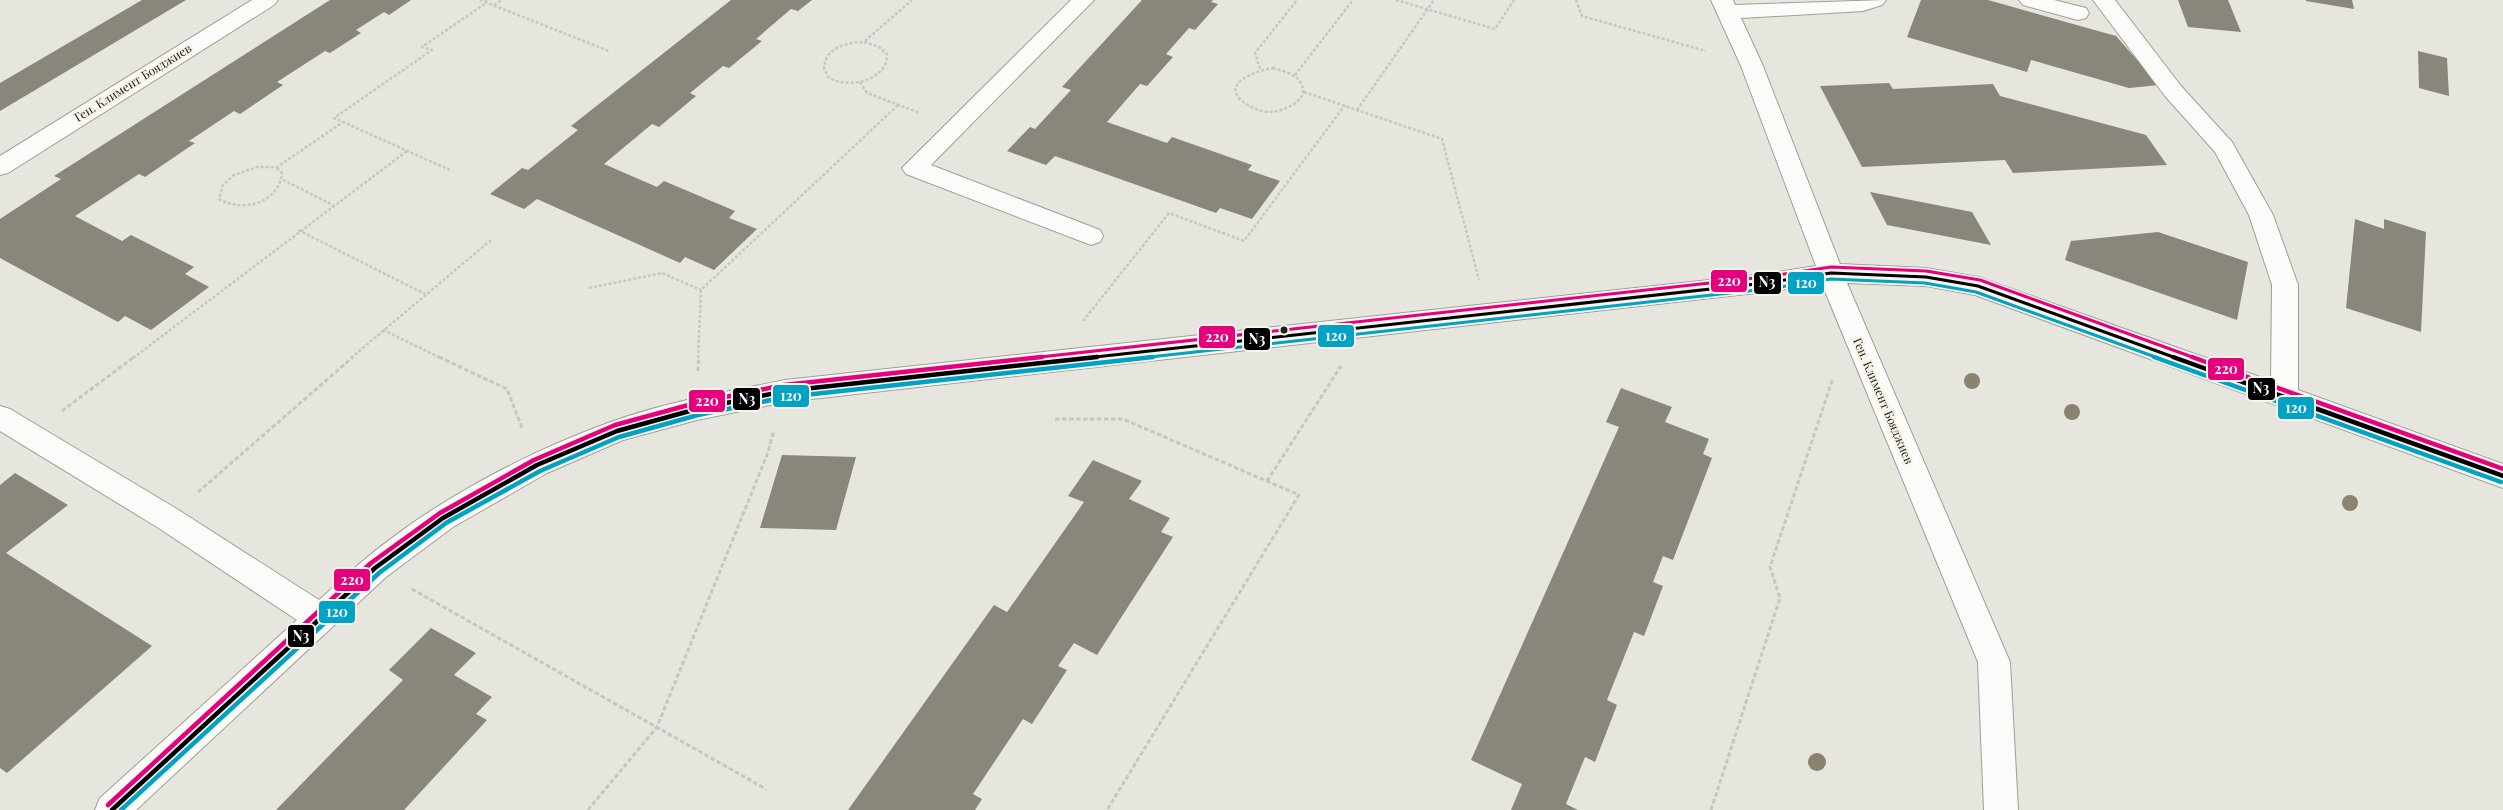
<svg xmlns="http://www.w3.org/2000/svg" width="2503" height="810" viewBox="0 0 2503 810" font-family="'Playfair Display',serif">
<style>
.building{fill:#89867c}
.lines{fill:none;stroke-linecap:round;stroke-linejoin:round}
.minor-casing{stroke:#9f9e99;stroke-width:2}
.path-far1{stroke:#c7c6c4;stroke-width:2.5;stroke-dasharray:3 2;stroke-linecap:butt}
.path{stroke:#c7c6c4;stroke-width:3;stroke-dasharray:4.5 2.5;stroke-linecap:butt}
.minor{fill:#fbfbfa;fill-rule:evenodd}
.bus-1-far1-casing{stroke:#f7f4e9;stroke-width:6}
.bus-1-casing{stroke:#f7f4e9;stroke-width:8}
.bus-2-far1-casing{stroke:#f7f4e9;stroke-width:6}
.bus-2-casing{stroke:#f7f4e9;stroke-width:8}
.bus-3-far1-casing{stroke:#f7f4e9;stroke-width:6}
.bus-3-casing{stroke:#f7f4e9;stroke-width:8}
.bus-1-far1{stroke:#000;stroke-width:3}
.bus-1{stroke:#000;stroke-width:4.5}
.bus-2-far1{stroke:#02a2c5;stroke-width:3}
.bus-2{stroke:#02a2c5;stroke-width:4.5}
.bus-3-far1{stroke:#e5007d;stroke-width:3}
.bus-3{stroke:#e5007d;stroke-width:4.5}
.tree{fill:#8a836d}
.bus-dot{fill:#201f1b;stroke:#f7f4e9;stroke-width:2}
.labels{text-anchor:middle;stroke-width:5;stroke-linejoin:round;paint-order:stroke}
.street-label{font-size:12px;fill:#201f1b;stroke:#f7f4e9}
.line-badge{stroke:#f7f4e9;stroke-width:2}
.badge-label{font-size:14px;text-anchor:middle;font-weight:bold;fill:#fff}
</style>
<rect width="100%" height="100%" fill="#e6e5de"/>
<path class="building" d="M142,0H186L0,111V83Z
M330,0H411L389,15L384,12L356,30L361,33L330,53L325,51L277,82L283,85L240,114L234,111L189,141L195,143L145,177L139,174L75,216L122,241L131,235L194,267L185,274L209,287L151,330L125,316L118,322L0,258V219L61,179L54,176Z
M731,0H812L798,11L791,9L756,39L762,41L729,68L723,66L690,93L696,96L659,127L652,124L604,164L657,187L664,181L735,211L729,218L757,229L714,270L685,257L680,263L537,199L524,209L490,194L522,168L528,170L578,130L571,126Z
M1142,0H1213L1211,2L1218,4L1195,30L1189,28L1166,54L1173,57L1147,86L1140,84L1107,122L1167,143L1172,137L1252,165L1248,170L1280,181L1252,219L1220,208L1216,213L1055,156L1046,165L1007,151L1030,127L1035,129L1071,90L1062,87Z
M1921,0H1988L2116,36L2159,85L2129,88L2031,60L2027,72L1907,37Z
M2178,0H2228L2241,32L2188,27Z
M2306,0H2352L2354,9L2306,1Z
M2418,51L2447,58L2449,96L2419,88Z
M1889,83L1893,89L1993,84L2000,96L2146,135L2167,165L2013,173L2005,160L1862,167L1820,86Z
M1870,192L1972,212L1991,245L1887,225Z
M2355,219L2384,229V219L2426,232L2421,332L2346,308Z
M2158,232L2248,262L2237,320L2065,260L2071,241Z
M1621,388L1672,407L1665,422L1709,439L1703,454L1712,458L1673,560L1663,556L1653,582L1663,586L1644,636L1634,632L1607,700L1617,705L1595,762L1585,757L1566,804L1578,810H1511L1522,784L1471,760L1619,427L1606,422Z
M782,455L856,457L836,530L760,528Z
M1093,460L1142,481L1129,499L1170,518L1161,532L1173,537L1097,655L1074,643L1058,666L1067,670L1032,724L1023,719L973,794L982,799L975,810H848L994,605L1007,612L1084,502L1068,496Z
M15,473L68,505L6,553L152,646L7,773L0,768V485Z
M431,628L476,653L454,675L492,697L476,714L487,720L404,810H276L403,680L389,670Z"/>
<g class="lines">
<defs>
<path id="minor" d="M252,0H278L274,5L8,173L0,175V156Z
M1071,0H1094L931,165L1100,230L1103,236L1100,242L1091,245L906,174L902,168Z
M1711,0H1733L1735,5L1886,0L1882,5L1863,11L1741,18L1763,66L1840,264L1926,268L1978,277L2271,381L2272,285L2249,215L2215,152L2165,96L2093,0H2115L2181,86L2232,142L2273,215L2298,285V390L2503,464V488L1975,295L1926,286L1847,283L2010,662L2018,810H1984L1978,662L1822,284L1765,292L785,402L697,420L623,440L547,473L453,527L386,577L136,810H95L100,798L297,620L157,527L0,431V406L10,409L177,509L319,600C334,587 348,573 364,560C433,502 523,454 608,423C665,402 726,392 785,380L1765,274L1816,266L1741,66Z
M2019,0H2054L2086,8L2089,13L2086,18L2078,20L2023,5Z"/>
</defs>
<use href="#minor" class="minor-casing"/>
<path class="path-far1" d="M480,0L609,51
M1396,0L1495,29L1514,0
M1576,0L1582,16L1706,51
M494,5L502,0
M865,41L912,0
M864,42L879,47L887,54C888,81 848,89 829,78L824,69C824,48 847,42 864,42Z
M1273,68C1282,71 1295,73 1300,82C1313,101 1280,113 1267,112C1259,111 1251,107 1245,103C1217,84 1258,70 1273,68Z
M1260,69L1255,53L1297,0
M1295,75L1353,0
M860,82L867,93L920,113
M1304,92L1442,139L1479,280
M1357,110L1434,0
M277,168L282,173C279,203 243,213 219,199L223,185L234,175L257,167H277L343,122
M450,170L334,118L432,50L422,47L486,3V0
M283,180L333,205
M298,230L425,294
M589,288L662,273L701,290
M1083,321L1169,213L1244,241L1345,105
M383,330L441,358
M133,358L407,151
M351,358L491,240
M698,358L701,290L898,105"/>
<path class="path" d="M439,357L507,389L523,430
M698,371L699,357
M62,411L134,357
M1055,419H1123L1299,495L1107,810
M1267,481L1341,366
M198,492L353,357
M412,589L766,789
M588,810L657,727L767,455L774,430
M1711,810L1780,598L1770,567L1833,378"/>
<use href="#minor" class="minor"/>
<defs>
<path id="bus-1-far1" d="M1086,358L1765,283L1831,273L1926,277L1978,286L2176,358"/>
<path id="bus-1" d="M2173,357L2503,476
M112,810L375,568L443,518L537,465L617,431L697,409L785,391L1097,357"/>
<path id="bus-2-far1" d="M1141,358L1766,289L1831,279L1925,283L1976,292L2158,358"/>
<path id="bus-2" d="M2154,357L2501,482
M121,810L379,573L446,523L540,471L619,437L698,415L786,397L1153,357"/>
<path id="bus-3-far1" d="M1031,358L1764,277L1831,267L1926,271L1980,280L2195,358"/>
<path id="bus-3" d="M2192,357L2503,469
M108,805L371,563L440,513L534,460L615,425L696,403L784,385L1042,357"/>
</defs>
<use href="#bus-1-far1" class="bus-1-far1-casing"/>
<use href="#bus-1" class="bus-1-casing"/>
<use href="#bus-2-far1" class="bus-2-far1-casing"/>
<use href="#bus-2" class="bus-2-casing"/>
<use href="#bus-3-far1" class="bus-3-far1-casing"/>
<use href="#bus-3" class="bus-3-casing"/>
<use href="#bus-1-far1" class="bus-1-far1"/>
<use href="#bus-1" class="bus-1"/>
<use href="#bus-2-far1" class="bus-2-far1"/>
<use href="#bus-2" class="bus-2"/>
<use href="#bus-3-far1" class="bus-3-far1"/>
<use href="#bus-3" class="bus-3"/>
</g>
<g class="tree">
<circle cx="1972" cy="381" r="8"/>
<circle cx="2072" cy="412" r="8"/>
<circle cx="2350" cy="503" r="8"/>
<circle cx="1817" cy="762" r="9"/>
</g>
<circle class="bus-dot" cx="1284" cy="330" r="4.5"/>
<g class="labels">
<g class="street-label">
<text transform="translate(133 83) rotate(-32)" y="4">Ген. Климент Бояджиев</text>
<text transform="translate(1883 401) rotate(67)" y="4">Ген. Климент Бояджиев</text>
</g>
</g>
<g class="line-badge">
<rect x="1710" y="269" width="38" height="24" rx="5" fill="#e5007d"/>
<rect x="1753" y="271" width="29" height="24" rx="5" fill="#000"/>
<rect x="1787" y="271" width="38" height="24" rx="5" fill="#02a2c5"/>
<rect x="1317" y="324" width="38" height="24" rx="5" fill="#02a2c5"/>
<rect x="1198" y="325" width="38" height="24" rx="5" fill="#e5007d"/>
<rect x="1243" y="327" width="28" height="24" rx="5" fill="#000"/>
<rect x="2207" y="357" width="38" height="24" rx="5" fill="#e5007d"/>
<rect x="2247" y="377" width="29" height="24" rx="5" fill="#000"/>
<rect x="772" y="384" width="38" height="24" rx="5" fill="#02a2c5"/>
<rect x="732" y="387" width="29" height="24" rx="5" fill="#000"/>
<rect x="688" y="389" width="38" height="24" rx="5" fill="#e5007d"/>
<rect x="2277" y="396" width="38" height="24" rx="5" fill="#02a2c5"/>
<rect x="333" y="568" width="38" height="24" rx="5" fill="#e5007d"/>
<rect x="318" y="600" width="38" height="24" rx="5" fill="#02a2c5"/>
<rect x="287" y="624" width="28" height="24" rx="5" fill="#000"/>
</g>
<g class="badge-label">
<text x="1729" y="286">220</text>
<text x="1767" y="287">N3</text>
<text x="1806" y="288">120</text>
<text x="1336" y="341">120</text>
<text x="1217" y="342">220</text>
<text x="1257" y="344">N3</text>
<text x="2226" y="374">220</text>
<text x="2261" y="393">N3</text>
<text x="791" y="401">120</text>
<text x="747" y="404">N3</text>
<text x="707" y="406">220</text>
<text x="2296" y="413">120</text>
<text x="352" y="585">220</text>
<text x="337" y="617">120</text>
<text x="301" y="641">N3</text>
</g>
</svg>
